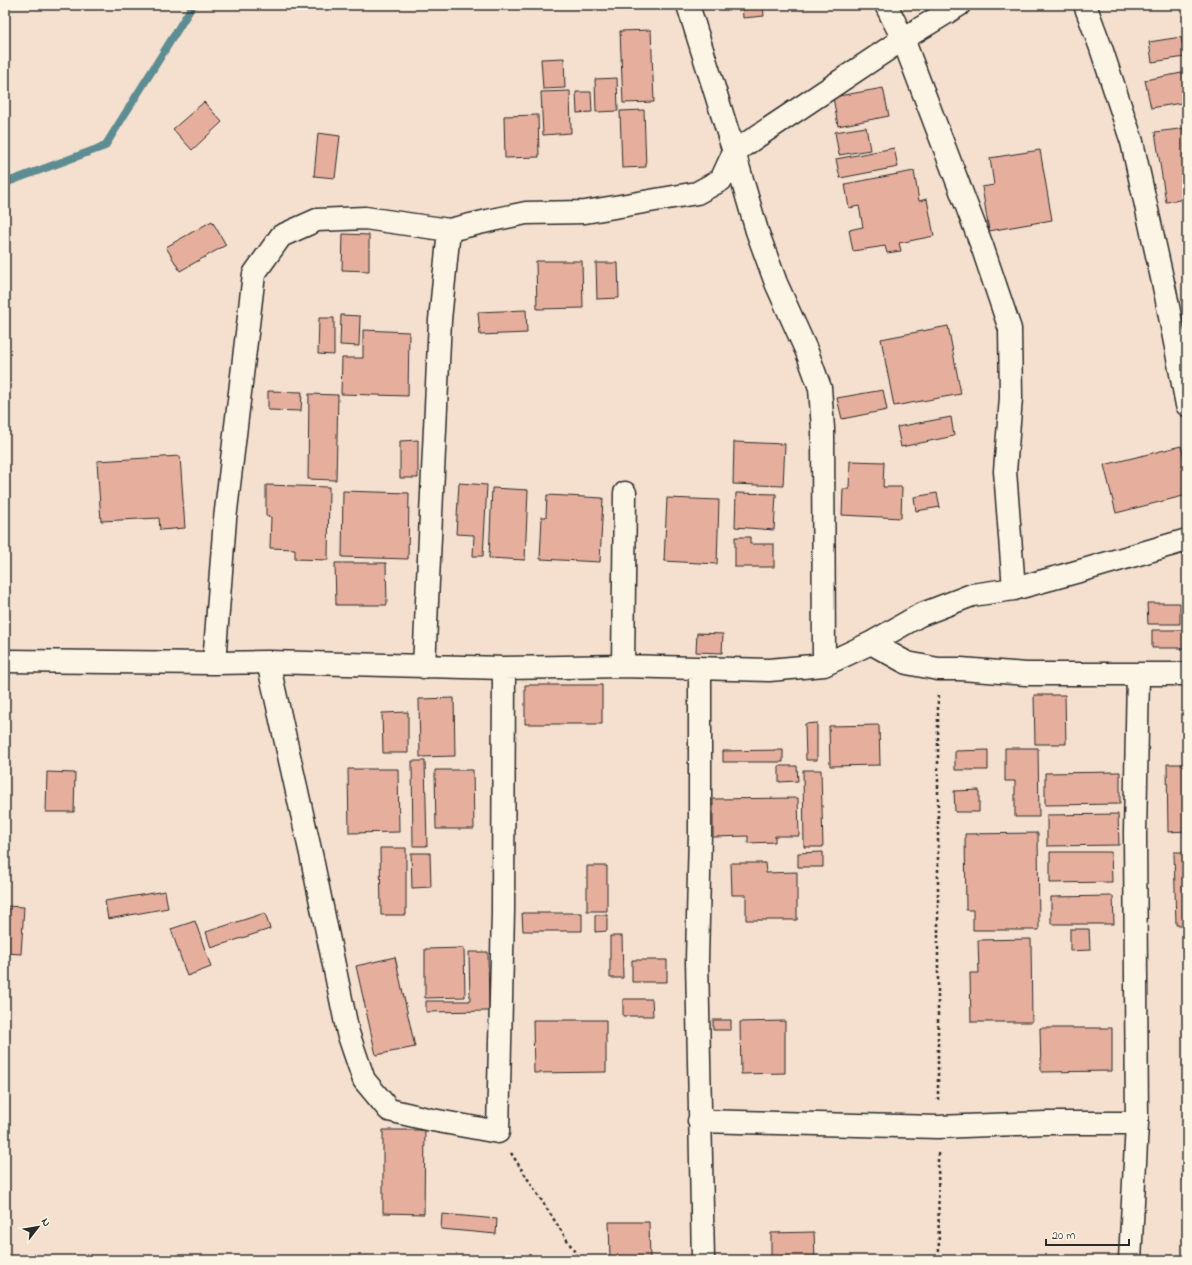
<svg xmlns="http://www.w3.org/2000/svg" width="1192" height="1265" viewBox="0 0 1192 1265" font-family="'Indie Flower',sans-serif">
<style>
.lines{fill:none;stroke-linecap:round;stroke-linejoin:round}
.stream{stroke:#5d8d92;stroke-width:8}
.building{fill:#e6af9d;stroke:#2b2b2b}
.minor-casing{stroke:#2b2b2b;stroke-width:25}
.path{stroke:#2b2b2b;stroke-width:2.5;stroke-dasharray:3 3;stroke-linecap:butt}
.minor{stroke:#fcf5e5;stroke-width:22}
</style>
<rect width="100%" height="100%" fill="#f5e0cf"/>
<filter id="ink" filterUnits="userSpaceOnUse"><feTurbulence type="fractalNoise" baseFrequency=".025" numOctaves="2"/><feDisplacementMap in="SourceGraphic" scale="8" xChannelSelector="R" yChannelSelector="G"/><feConvolveMatrix kernelMatrix="1 2 1 2 8 2 1 2 1" color-interpolation-filters="sRGB"/></filter>
<g filter="url(#ink)">
<g class="lines">
<path class="stream" d="M5,183L105,146L193,5"/>
</g>
<path class="building" d="M742,5H763L764,16L743,18Z
M651,30L654,102L623,103L620,31Z
M1181,37L1185,57L1152,62L1149,42Z
M564,58L565,88L543,89L541,59Z
M1187,72V102L1151,108L1145,80Z
M617,78L618,111L596,112L595,79Z
M883,88L889,116L838,126L833,97Z
M570,91L571,133L543,135L541,92Z
M576,92H591L592,112L577,113Z
M204,102L222,122L192,150L173,129Z
M644,110L646,167L622,168L620,111Z
M538,115L539,157L505,158L504,116Z
M866,127L870,150L839,155L835,132Z
M1187,128V199L1166,202L1155,132Z
M318,133L340,136L335,178L314,176Z
M894,148L898,167L840,178L836,159Z
M1040,150L1052,220L989,231L982,187L994,185L990,158Z
M914,171L919,201L927,199L934,236L899,243L901,251L887,253L885,246L853,251L849,230L863,227L859,206L849,208L845,184Z
M212,221L226,245L180,271L166,247Z
M343,234L369,235V271L342,270Z
M536,261H582L583,308L537,309Z
M596,263H618L619,298L597,299Z
M526,310L527,333L480,335L478,312Z
M341,315L360,316L359,346L340,345Z
M319,318H334V355L318,354Z
M948,326L961,394L894,406L881,339Z
M363,330L409,332L408,396L341,394L342,358H363Z
M883,390L887,410L842,419L837,398Z
M268,391L302,392L301,411L268,410Z
M309,394L338,395L336,480L308,479Z
M951,417L954,436L901,447L897,427Z
M418,440V478H400V441Z
M734,442L785,444L783,486L733,484Z
M1181,446L1187,469V495L1116,513L1104,465Z
M180,456L185,528L160,530L159,518L101,521L97,461Z
M850,461L884,462L883,487H902L901,518L842,515L843,489H849Z
M459,483L487,485L483,556H473L474,535L456,534Z
M266,485L329,487L328,560L295,559V549L270,548L271,517L266,516Z
M492,488L528,490L525,560L489,558Z
M343,491L409,493L408,559L342,557Z
M736,493L776,494L774,530L735,527Z
M937,493L940,507L916,511L914,497Z
M547,495L603,498L600,562L540,559L542,517H546Z
M667,498L719,500L717,564L664,561Z
M735,537H750V544H774V567H735Z
M335,563H386L387,605H336Z
M1147,603H1180V624H1148Z
M1152,630H1187V648H1152Z
M697,633L723,634L722,653L696,652Z
M525,685H602V724H525Z
M1034,695H1065L1066,744H1035Z
M454,698L455,756L420,757L419,699Z
M408,712V753H383L382,713Z
M817,723V760H806L805,724Z
M879,725L880,765L830,766L829,726Z
M1005,748H1038L1039,817H1015V781H1005Z
M783,750V762H723V751Z
M988,750V770H955V751Z
M412,761H425L427,846H413Z
M1167,764H1187V831L1168,832Z
M779,766H797L798,781L779,782Z
M348,769H398L399,832L349,833Z
M435,770H473L474,829H436Z
M803,770H821L823,847H804Z
M47,772L75,773L74,812H46Z
M1120,772V804L1045,805V773Z
M979,790V812H955L954,791Z
M798,798L799,836H775V842L748,843V836L713,837V799Z
M1118,814L1119,845L1047,846V815Z
M1038,833L1039,930H973V910H966L965,834Z
M380,848H406V915H381Z
M823,852V867H798V853Z
M1050,852H1111L1112,882L1050,883Z
M1174,852H1187V925H1176Z
M411,853H430L431,887L412,888Z
M731,863H765L766,873L797,872V920H746V895H732Z
M587,866H607V911H587Z
M165,891L168,908L108,919L105,901Z
M1113,896L1114,924H1051V897Z
M5,906L24,907L21,954L5,953Z
M265,913L270,929L211,948L206,932Z
M522,913H582V931H523Z
M595,915H607V931L595,932Z
M195,921L211,967L187,976L171,929Z
M1070,929H1089L1090,950L1070,951Z
M610,936H622L623,978H610Z
M1031,939L1032,1022H971L970,973H979L978,940Z
M464,948L465,997L425,998V949Z
M469,952H488L489,1011L426,1012V1001H470Z
M395,957L415,1047L376,1055L356,966Z
M632,960H667V982H632Z
M623,999H652L653,1016H623Z
M533,1020H606V1072L534,1073Z
M713,1020H731V1030H713Z
M785,1021V1073L741,1074L740,1022Z
M1040,1028H1112V1071L1041,1072Z
M1182,1119H1187V1179L1183,1180Z
M383,1130H425L424,1214L383,1213Z
M442,1214L497,1219L496,1234L441,1229Z
M609,1222H649L650,1260H610Z
M814,1232L815,1260H771V1233Z"/>
<g class="lines">
<defs>
<path id="minor" d="M688,5L734,152L757,231L776,283L807,352L820,388L823,429L824,665
M886,5L903,39L982,246L1010,329L1011,398L1005,471L1014,589
M1085,5L1101,48L1132,142L1166,296L1187,405
M871,643L907,663L938,669H961L1026,674H1187
M5,661L214,663L268,662L504,668L623,666L769,670L824,665L871,643L920,615L972,595L1014,589L1087,569L1187,540
M268,662L311,854L348,1033L364,1080L389,1110L427,1119L498,1132L503,911L504,668
M214,663L225,519L254,274L281,236L317,220L365,218L449,230
M623,666L625,493
M424,667L440,320L449,230L492,220L526,213L585,212L697,193L721,180L734,152L903,39L959,5
M700,669V833L697,960L703,1260
M699,1121L938,1127L1046,1123H1137
M1130,1260L1137,1123L1135,833L1138,674"/>
</defs>
<use href="#minor" class="minor-casing"/>
<path class="path" d="M938,695V1102
M511,1153L580,1260
M938,1153L939,1260"/>
<use href="#minor" class="minor"/>
</g>
</g>
<rect width="1192" height="1265" fill="none" stroke="#fcf5e5" stroke-width="20"/>
<rect x="10" y="10" width="1172" height="1245" fill="none" stroke="#2b2b2b" stroke-width="1.5" filter="url(#ink)"/>
<g transform="translate(38 1227) rotate(59)" stroke="#fcf5e5" stroke-width="3" paint-order="stroke">
<path d="M0-3L7 15L0 10L-7 15Z" fill="#2b2b2b"/>
<text y="-6" font-size="11" font-weight="bold" text-anchor="middle" fill="#2b2b2b">N</text>
</g>
<path d="M1046 1239v6h83v-6" fill="none" stroke="#2b2b2b" stroke-width="2"/>
<text x="1052" y="1239" font-size="12" fill="#2b2b2b" stroke="#fcf5e5" stroke-width="3" paint-order="stroke">20 m</text>
</svg>
